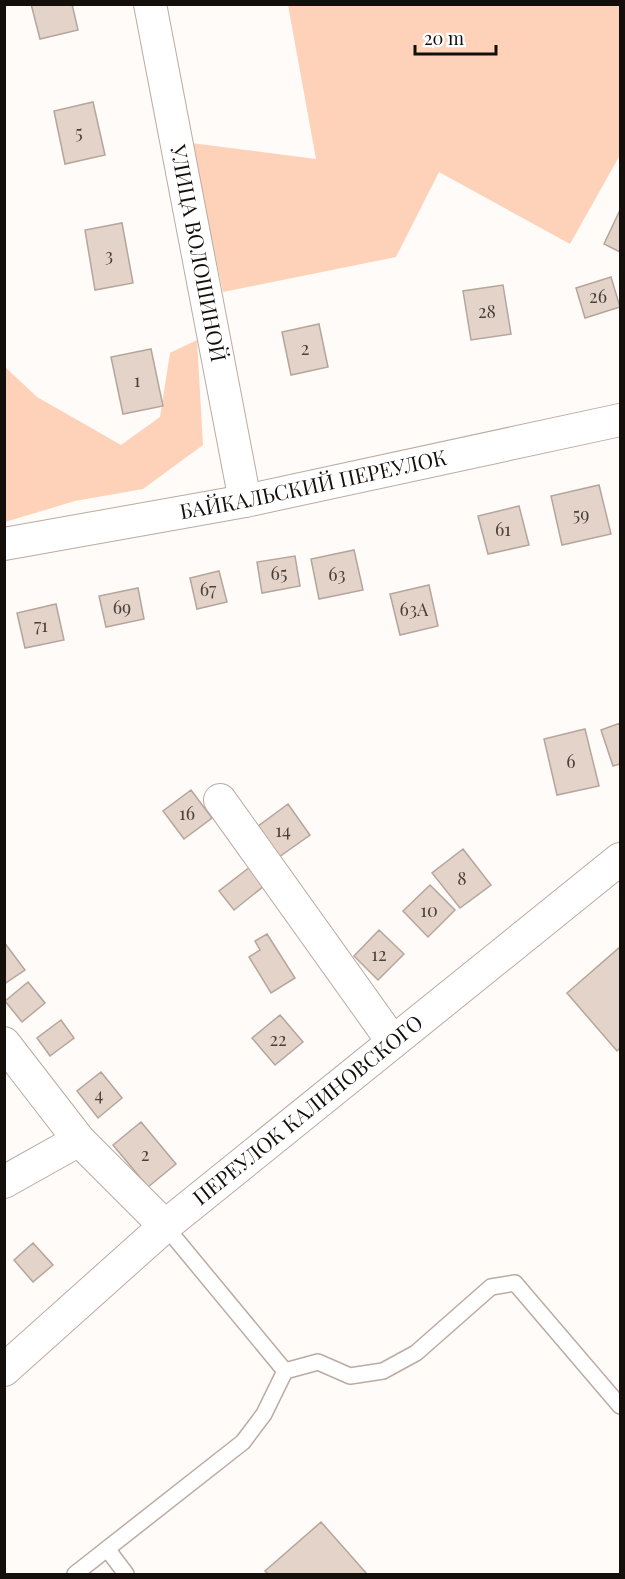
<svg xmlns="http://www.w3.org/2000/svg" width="625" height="1579" viewBox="0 0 625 1579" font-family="'Playfair Display',serif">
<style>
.green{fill:#fdd2b8}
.building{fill:#e4d3c9;stroke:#b5a59b;stroke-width:1.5}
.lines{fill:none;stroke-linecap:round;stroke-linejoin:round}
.service-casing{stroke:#bbaba2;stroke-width:18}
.minor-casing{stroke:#bbaba2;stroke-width:34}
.service{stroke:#fff;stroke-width:15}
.minor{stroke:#fff;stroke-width:32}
.labels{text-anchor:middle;stroke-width:4.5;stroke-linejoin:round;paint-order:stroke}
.number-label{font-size:18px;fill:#48403a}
.street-label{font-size:21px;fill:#140f0b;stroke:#fff}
</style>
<rect width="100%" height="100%" fill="#fefbf9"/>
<path class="green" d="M288,5H620V155L570,244L439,172L396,257L223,292L191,143L316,159Z
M197,340L203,445L143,489L75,501L5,522L4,366L37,397L121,445L160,417L170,353Z"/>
<path class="building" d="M31,4H72L78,30L40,39Z
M93,102L105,155L65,164L54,111Z
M620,210V252L604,244Z
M122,223L133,283L95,290L85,230Z
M611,277L620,307L585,318L576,288Z
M503,285L511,334L471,340L463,291Z
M319,324L328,367L291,375L282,332Z
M151,349L163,406L123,414L111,357Z
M599,485L611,534L562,545L551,496Z
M519,506L529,545L488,554L478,516Z
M354,550L363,590L319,599L311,559Z
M295,556L300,586L262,593L257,562Z
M219,571L227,602L197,609L190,578Z
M429,585L438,626L400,635L390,594Z
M138,588L144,619L106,627L99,596Z
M56,604L64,640L25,648L17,613Z
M620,723V764L613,766L601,730Z
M585,729L599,786L557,795L544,739Z
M191,790L212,818L184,839L163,811Z
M288,804L310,835L279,857L257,827Z
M463,849L491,885L460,908L432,873Z
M250,867L264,886L234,910L219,891Z
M430,885L455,910L428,937L403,911Z
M379,930L404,954L378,980L354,956Z
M267,934L295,978L271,993L249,957L260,950L255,941Z
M4,942L25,970L4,984Z
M620,947V1048L617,1051L567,993Z
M28,982L45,1003L22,1022L5,1001Z
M280,1015L303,1042L275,1065L252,1038Z
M61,1020L74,1038L50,1056L37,1038Z
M101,1072L122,1098L98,1118L77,1091Z
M141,1122L176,1164L148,1187L113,1145Z
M33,1243L53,1265L33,1282L14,1260Z
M321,1522L367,1574H268L265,1571Z"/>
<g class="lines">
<defs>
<path id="service" d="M165,1226L285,1371
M108,1550L126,1574
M75,1574L243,1442L264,1414L285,1371L318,1362L350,1376L383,1371L416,1353L491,1287L515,1283L620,1406"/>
<g id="minor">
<path id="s1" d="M150,4L245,501"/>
<path id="s2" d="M4,544L245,501L620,420"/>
<path d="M220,800L393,1042"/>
<path d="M4,1043L79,1140L165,1226"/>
<path d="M4,1182L79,1140"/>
<path id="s3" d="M4,1370L165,1226L620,859"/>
</g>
</defs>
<use href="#service" class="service-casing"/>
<use href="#minor" class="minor-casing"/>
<use href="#service" class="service"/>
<use href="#minor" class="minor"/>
</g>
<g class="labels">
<g class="number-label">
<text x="79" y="139">5</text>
<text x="109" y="262">3</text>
<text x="598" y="303">26</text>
<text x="487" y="318">28</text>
<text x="305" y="355">2</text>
<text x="137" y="387">1</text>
<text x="581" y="521">59</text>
<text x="503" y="536">61</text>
<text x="279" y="580">65</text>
<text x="337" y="581">63</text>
<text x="208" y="596">67</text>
<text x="122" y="614">69</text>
<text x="414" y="616">63А</text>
<text x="41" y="632">71</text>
<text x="571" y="768">6</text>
<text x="187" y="820">16</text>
<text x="283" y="837">14</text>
<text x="462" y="885">8</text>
<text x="429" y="917">10</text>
<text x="379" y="961">12</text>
<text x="278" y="1046">22</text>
<text x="99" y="1101">4</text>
<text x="145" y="1161">2</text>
</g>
<g class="street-label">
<text dy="7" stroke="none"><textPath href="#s1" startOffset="254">УЛИЦА ВОЛОШИНОЙ</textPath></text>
<text dy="7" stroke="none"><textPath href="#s2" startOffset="315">БАЙКАЛЬСКИЙ ПЕРЕУЛОК</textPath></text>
<text dy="7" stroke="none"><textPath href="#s3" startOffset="400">ПЕРЕУЛОК КАЛИНОВСКОГО</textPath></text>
</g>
</g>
<rect width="625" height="1579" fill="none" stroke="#140f0b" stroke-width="12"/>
<path d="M415 45v9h81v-9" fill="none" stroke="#140f0b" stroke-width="3"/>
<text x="424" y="45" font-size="18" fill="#140f0b" stroke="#ffffff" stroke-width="4.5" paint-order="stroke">20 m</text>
</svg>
